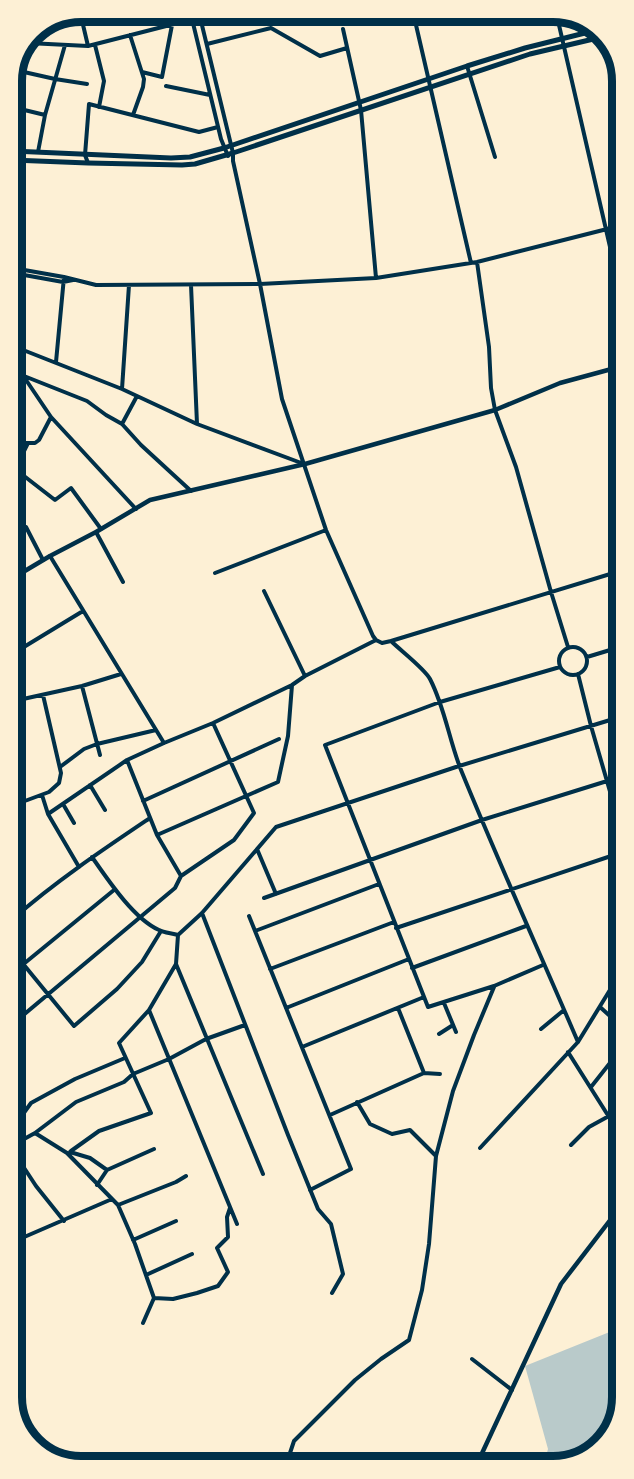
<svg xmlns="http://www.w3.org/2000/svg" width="634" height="1479" viewBox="0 0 634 1479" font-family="Rubik,sans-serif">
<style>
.green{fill:#b9caca}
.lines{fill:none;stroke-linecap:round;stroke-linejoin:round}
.minor{stroke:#003049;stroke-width:4}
.tertiary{stroke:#003049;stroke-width:4.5}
.primary{stroke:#003049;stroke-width:5}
.rim{fill:none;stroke:#003049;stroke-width:8}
</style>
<rect width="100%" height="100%" fill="#fdf0d5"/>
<path class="green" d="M622,1327V1398L608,1440L575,1463H544L548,1449L525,1366Z"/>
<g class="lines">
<path class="minor" d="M80,12L88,46
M413,12L471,263
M504,12V14L509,12
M556,12L619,286
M200,17L233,153V161L260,284L282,399L326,530L373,636L376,640L382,643L391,641C400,650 425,669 430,679C445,708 449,740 461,770C498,861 539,951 578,1042
M192,19L221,139L228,156
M343,29L361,110L376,278
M130,35L144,79L143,87L133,115
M28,43L88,46L221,12
M207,44L271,28L320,56L347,48
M95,45L104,81L99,107
M467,66L495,157
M15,70L55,79L87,84
M142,72L162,77L172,25
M166,86L210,95
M12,107L45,115
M38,152L45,115L65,45
M88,163L85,155L89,104L199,132L218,127
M477,262L489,347L491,388L495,410L516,467L551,592L568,647
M13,268L64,277L96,285L260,284L376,278L477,262L619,226
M13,273L63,282L73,280
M191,285L197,424
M13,346L122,389L197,424L304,464
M56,362L64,277
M13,374L24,376L87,401L106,415L122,424L141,445L191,491
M24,377L51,417L136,509
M122,389L129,285
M122,424L137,396
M13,443H35L39,440L51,417
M15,469L55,500L71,488L101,529
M13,473L28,443
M26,527L43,560
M96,532L123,582
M50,556L164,743
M215,573L326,530
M264,591L305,676
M391,641L620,571
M559 661a14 14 0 1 1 28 0a14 14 0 1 1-28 0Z
M14,653L83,611
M587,657L620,647
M578,674L591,726L620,826
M82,686L100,755
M14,701L82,686L121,674
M127,760L157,835L181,876
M60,767L84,749L97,744L156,730
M90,785L105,810
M42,795L48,814L79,867
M143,801L279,739
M63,804L74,823
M14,805L49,792L59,783L61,773L43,695
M48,814L127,760L164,743L213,723L292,685L305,676L376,640
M157,835L278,782L288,736L292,685
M257,849L276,894
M92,857C108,880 134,919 159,930C164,933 172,933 178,935
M264,898L482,820L620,777
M202,913L288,1135L318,1209L331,1224L343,1274L332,1293
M249,916L351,1169L310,1190
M14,918C56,881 104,849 150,818
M396,928L620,853
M255,931L379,884
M15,954L74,1026L117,989L142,962L161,931
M176,964L263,1174
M543,965L494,986L428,1007L325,745L440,702L560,667
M412,968L526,926
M270,969L394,922
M15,971L114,890
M444,1003L456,1032
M600,1007L621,1026
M286,1008L409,959
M398,1008L424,1073
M149,1010L237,1224
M15,1022L175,888L181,876L234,840L254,813L213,723
M541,1029L564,1010
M439,1034L453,1025
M302,1047L424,997
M568,1052L621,1136
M424,1073L440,1074
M591,1087L621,1049
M357,1102L370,1124L392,1134L410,1130L436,1156
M330,1115L424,1073
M15,1123L18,1121L31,1103L75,1079L125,1058
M35,1133L67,1153L118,1205L135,1244L154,1298L143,1323
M15,1144L35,1133L76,1102L124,1082L133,1074L169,1059L206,1039L245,1025
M571,1145L589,1127L609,1116L621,1104
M480,1148L578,1042L621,972
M71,1151L99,1131L151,1113L119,1043L149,1010L176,964L178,935L202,913L276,827L459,766L620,717
M70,1152L90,1158L107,1170
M15,1154L36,1186L64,1221
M97,1185L107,1170L154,1149
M118,1205L176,1182L186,1176
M133,1240L176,1221
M15,1241L112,1199
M146,1275L192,1254
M154,1298L173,1299L197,1293L218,1286L228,1272L217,1248L228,1237L227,1217L230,1208
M472,1359L512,1390
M286,1465L294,1441L355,1380L381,1359L409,1340L422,1290L429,1244L436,1156L453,1091L474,1035L494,987"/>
<path class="tertiary" d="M13,578L50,556L96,532L150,500L305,464L495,410L560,383L619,367
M477,1464L561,1284L621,1206"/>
<path class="primary" d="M12,151L171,158L190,157L224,148L467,66L525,48L597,30
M12,160L88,163L182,165L195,164L233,153L530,54L602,37"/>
</g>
<path d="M0 0H634V1479H0ZM81 22H553A59 59 0 0 1 612 81V1397A59 59 0 0 1 553 1456H81A59 59 0 0 1 22 1397V81A59 59 0 0 1 81 22Z" fill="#fdf0d5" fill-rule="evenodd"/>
<path class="rim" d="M81 22H553A59 59 0 0 1 612 81V1397A59 59 0 0 1 553 1456H81A59 59 0 0 1 22 1397V81A59 59 0 0 1 81 22Z"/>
</svg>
